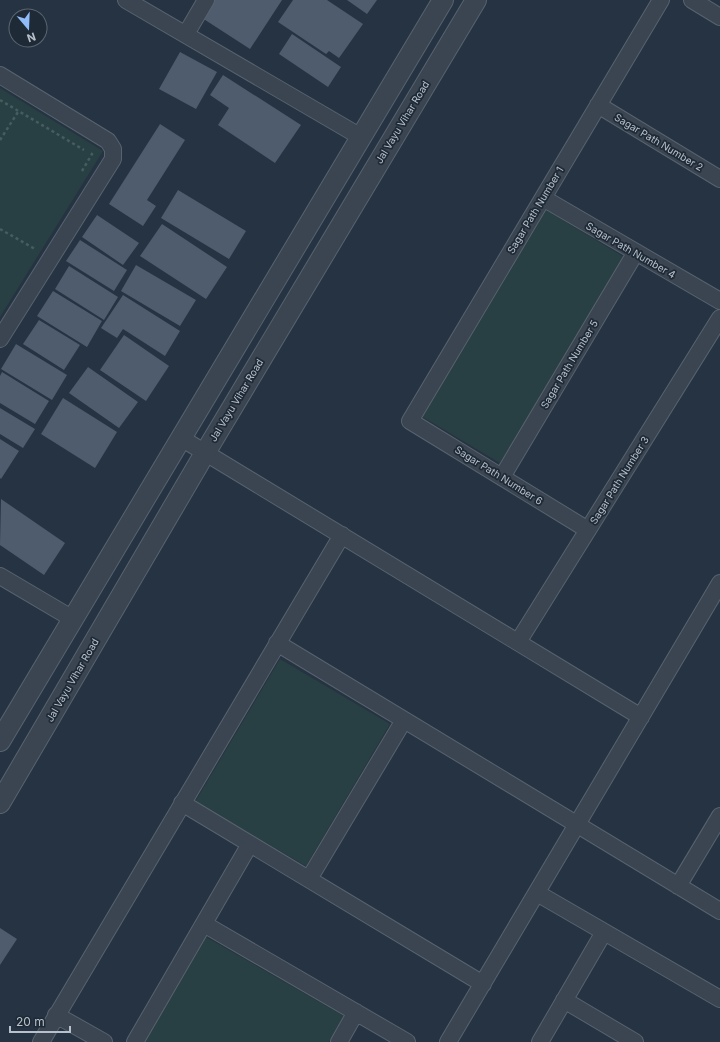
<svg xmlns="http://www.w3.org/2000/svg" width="720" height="1042" viewBox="0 0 720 1042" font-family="Inter,sans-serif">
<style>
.green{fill:#284043}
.building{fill:#4f5c6d}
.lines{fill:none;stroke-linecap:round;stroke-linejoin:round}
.minor-casing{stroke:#58636f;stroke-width:18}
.tertiary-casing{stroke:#58636f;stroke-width:22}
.path{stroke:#465d5f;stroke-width:2.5;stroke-dasharray:3 3;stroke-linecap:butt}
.minor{stroke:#3a4551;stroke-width:16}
.tertiary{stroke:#3a4551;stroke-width:20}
.labels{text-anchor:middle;stroke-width:3.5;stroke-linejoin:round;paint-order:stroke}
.street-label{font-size:10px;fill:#b7c0cb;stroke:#1f2a37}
</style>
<rect width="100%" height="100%" fill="#263342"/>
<path class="green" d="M0,88L103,151L0,317Z
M546,210L624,257L500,463L421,416Z
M280,659L390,724L306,866L195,802Z
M206,937L344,1016L329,1042H144Z"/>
<path class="building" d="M210,0H282L250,49L199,16Z
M293,0H327L363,24L339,58L329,51L326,54L278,22Z
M347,0H377L367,14Z
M292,34L341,67L328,87L279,54Z
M180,52L217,72L196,109L159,89Z
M223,75L301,125L275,163L218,125L229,108L210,95Z
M160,124L185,140L147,200L156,206L143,226L109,204Z
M178,190L246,231L229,259L161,218Z
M97,215L139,243L123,265L82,237Z
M162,224L227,267L206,299L140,256Z
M80,240L127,270L114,291L66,261Z
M136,265L196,300L180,326L121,291Z
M69,266L118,297L104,320L55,289Z
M53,291L102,321L87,347L37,316Z
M123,295L180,331L165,356L123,329L117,338L101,328Z
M39,320L80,345L64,370L23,344Z
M124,335L169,366L146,401L100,370Z
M16,344L67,375L52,400L1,369Z
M88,367L138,402L119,428L69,393Z
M2,372L49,401L35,424L0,403V376Z
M63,398L117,432L95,468L41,434Z
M0,408L35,429L23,448L0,434Z
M0,439L19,451L1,479L0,478Z
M1,499L65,543L44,575L0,545Z
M0,928L17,939L0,965Z"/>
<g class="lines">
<defs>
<path id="minor" d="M126,0L361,137
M692,0L720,17
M186,34L206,0
M0,75L108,141L113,149V159L0,339
M598,105L720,179
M543,198L720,301
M181,438L641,717
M502,477L636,252
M588,530L410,421L661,0
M0,576L73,619
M518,642L720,318
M277,643L720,911
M182,803L483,984
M309,879L404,720
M678,886L720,816
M537,893L720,999
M204,924L407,1042
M564,1000L635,1042
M56,1015L104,1042
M41,1042L342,535
M135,1042L250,844
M339,1042L356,1012
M448,1042L720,583
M540,1042L604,932"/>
<path id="tertiary" d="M0,741L443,0
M0,803L205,453L476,0"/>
</defs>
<use href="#minor" class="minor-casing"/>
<use href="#tertiary" class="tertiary-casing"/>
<path class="path" d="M0,100L84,150
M0,140L18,112
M82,171L92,154L90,153
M0,229L35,249"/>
<use href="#minor" class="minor"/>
<use href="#tertiary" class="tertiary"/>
</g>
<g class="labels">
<g class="street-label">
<text transform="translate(402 122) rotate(-59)" y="4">Jal Vayu Vihar Road</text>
<text transform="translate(659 142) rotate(31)" y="4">Sagar Path Number 2</text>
<text transform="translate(535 210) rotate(-59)" y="4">Sagar Path Number 1</text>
<text transform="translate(631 250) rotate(30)" y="4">Sagar Path Number 4</text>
<text transform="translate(569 364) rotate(-59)" y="4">Sagar Path Number 5</text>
<text transform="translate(236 400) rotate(-59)" y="4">Jal Vayu Vihar Road</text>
<text transform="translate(499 475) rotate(32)" y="4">Sagar Path Number 6</text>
<text transform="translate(619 480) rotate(-58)" y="4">Sagar Path Number 3</text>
<text transform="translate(72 680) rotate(-60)" y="4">Jal Vayu Vihar Road</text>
</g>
</g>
<g transform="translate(28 28) rotate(161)"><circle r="19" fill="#1f2a37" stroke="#5c6672"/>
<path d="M0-3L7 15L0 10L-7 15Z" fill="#8fbbf9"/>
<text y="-6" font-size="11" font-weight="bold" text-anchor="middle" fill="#b7c0cb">N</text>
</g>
<path d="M10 1026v6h60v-6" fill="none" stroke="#b7c0cb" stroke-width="2"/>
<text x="16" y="1026" font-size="12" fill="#b7c0cb" stroke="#1f2a37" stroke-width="3" paint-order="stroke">20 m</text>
</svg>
